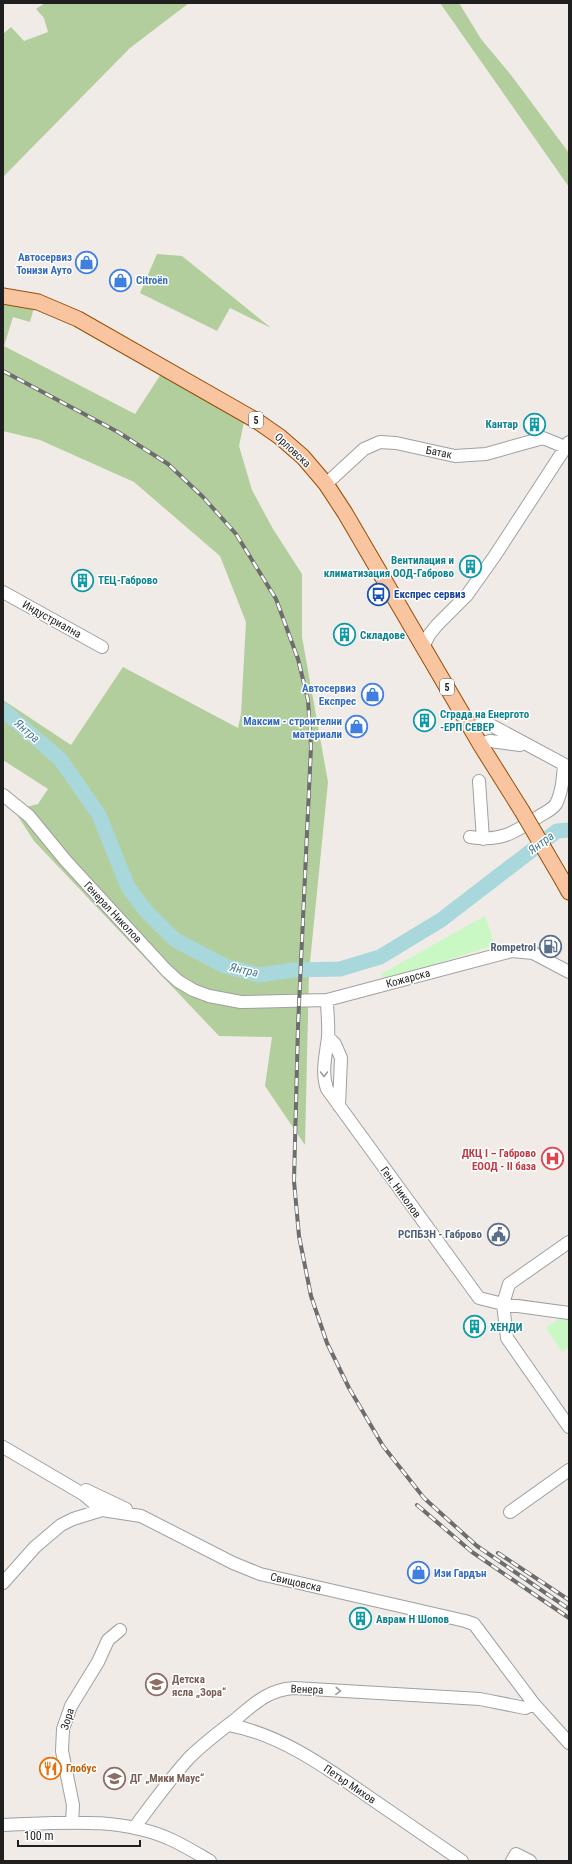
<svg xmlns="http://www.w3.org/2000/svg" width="572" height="1864" viewBox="0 0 572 1864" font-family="'Roboto Condensed',sans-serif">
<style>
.forest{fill:#b2ce9c}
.park{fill:#c9f8c5}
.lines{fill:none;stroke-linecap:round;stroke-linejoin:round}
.river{stroke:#a8d8dc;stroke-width:15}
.minor-casing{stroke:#a0a0a0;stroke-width:14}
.major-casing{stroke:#964f05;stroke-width:17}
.minor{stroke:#fff;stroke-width:12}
.major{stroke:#f9c5a1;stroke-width:15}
.rail-casing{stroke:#6d6d6d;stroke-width:4}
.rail{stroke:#fff;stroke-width:2.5;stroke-dasharray:8;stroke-linecap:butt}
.major-bridge-casing{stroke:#964f05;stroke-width:17;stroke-linecap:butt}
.major-bridge{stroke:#f9c5a1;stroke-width:15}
.oneway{stroke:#9a9a9a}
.labels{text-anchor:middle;stroke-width:3;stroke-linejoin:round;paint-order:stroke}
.shield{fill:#fff;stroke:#626262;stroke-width:1}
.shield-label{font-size:10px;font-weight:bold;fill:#1f1f1f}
.shop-label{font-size:11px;font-weight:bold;fill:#366cbe;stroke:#fff;text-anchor:end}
.culture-label{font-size:11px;font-weight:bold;fill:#0d838f;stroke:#fff;text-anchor:start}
.street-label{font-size:11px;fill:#1f1f1f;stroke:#fff}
.transit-label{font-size:11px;font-weight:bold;fill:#164399;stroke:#fff;text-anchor:start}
.service-label{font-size:11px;font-weight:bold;fill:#4e5e75;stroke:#fff;text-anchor:end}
.health-label{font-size:11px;font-weight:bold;fill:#be3a42;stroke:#fff;text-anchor:end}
.education-label{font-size:11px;font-weight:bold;fill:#785e54;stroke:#fff;text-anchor:start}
.food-label{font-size:11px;font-weight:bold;fill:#c56008;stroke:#fff;text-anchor:start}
.water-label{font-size:12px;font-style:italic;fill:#457a96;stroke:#fff}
</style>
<rect width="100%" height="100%" fill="#f0ebe6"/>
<path class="forest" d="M45,3H189L130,48L3,177V34L11,27L24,41L48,32L44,18L36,9Z
M440,3H459L481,39L511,75L569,153V187Z
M157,254L182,256L271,328L230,308L217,331L140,293Z
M3,302L35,304L30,322L13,317L4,346L135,414L163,371L245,417L239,446L252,490L273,529L302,574V637L328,782L309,972L305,1145L265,1086L272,1037L219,1036L34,841L14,810L38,804L48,789L3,760V700L71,745L123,667L238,728L241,714L246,622L220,556L134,482L40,440L3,431Z"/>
<path class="park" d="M485,916L495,945L385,980L381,974Z
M560,1318L567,1319L569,1321V1347L562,1352L546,1328Z"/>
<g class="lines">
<path class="river" d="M3,710L60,759L99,815L128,887L146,911L175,940L225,966L259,975L294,970L340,969L380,957L441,920L557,831L569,830"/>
<defs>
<path id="minor" d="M326,484L364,449L380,442L396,443L455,456L486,454L543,438L565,447
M3,592L102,647
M423,647L429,635L437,625L467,595L494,557L569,442
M471,728L487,723L569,767
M480,744L490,741L520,745
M479,781L483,839
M3,795L29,816L66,861L166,970L178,981L193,990L209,996L241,1002L327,1000L512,951L533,953L569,972
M470,837C500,842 514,833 538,817C544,813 552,810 556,804C562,792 563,778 564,765
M327,1000C327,1012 329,1025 328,1037C326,1055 321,1072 327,1089L479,1298L503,1304L507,1338L569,1427
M328,1037L335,1044L341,1058L339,1106
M569,1242L509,1284L503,1304L569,1313
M3,1447L83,1494L102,1510
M86,1490L126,1509
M510,1512L569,1470
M3,1583L35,1547L61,1525L73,1519L102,1510L141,1516L233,1563L260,1574L465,1621L474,1624L534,1704L569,1743
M229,1725C279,1734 324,1766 366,1795C398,1817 430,1839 462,1861
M72,1823L73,1805L62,1751L63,1729L71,1706L98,1662L108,1640L120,1630
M3,1825C59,1823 120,1816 172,1840C185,1846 198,1854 210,1861
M134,1828C152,1804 169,1780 189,1758C203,1744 220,1731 236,1719C255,1703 268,1690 294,1688L480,1699L525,1708L534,1704
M512,1861L516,1854L530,1861"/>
<path id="major" d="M3,296L38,302L78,319L257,421L280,437L303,457L326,484L345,513L480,744L522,811
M563,881L569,892"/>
</defs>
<use href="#minor" class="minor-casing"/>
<use href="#major" class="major-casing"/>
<use href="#minor" class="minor"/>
<use href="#major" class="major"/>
<defs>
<path id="rail" d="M3,371L118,432L168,464L203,497L236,534L276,599L298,659L308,700L311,747L298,1026L294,1181L299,1236L311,1296L327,1343L349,1388L383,1446L424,1498L477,1546L569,1609
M417,1505L472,1552L569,1618
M498,1553L569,1600"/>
</defs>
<use href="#rail" class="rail-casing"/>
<use href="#rail" class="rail"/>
<defs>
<path id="major-bridge" d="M522,811L563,881"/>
</defs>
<use href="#major-bridge" class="major-bridge-casing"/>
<use href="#major-bridge" class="major-bridge"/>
</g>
<defs><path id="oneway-chevron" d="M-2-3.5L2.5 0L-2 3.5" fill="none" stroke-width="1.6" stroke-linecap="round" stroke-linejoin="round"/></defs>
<g class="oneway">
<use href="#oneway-chevron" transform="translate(324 1074) rotate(90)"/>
<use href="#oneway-chevron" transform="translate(338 1691) rotate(3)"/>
</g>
<defs>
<symbol id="shop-ring" viewBox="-11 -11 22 22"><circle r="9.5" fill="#fff" stroke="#3f7fe0" stroke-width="1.5"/><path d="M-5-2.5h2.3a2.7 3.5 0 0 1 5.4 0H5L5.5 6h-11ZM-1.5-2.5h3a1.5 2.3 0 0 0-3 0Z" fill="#3f7fe0"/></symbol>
<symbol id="building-ring" viewBox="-11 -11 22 22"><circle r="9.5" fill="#fff" stroke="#0f9aa8" stroke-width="1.5"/><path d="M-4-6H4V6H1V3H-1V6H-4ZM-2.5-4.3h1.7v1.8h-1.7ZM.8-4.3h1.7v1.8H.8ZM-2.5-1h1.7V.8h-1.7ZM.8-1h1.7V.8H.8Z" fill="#0f9aa8"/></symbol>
<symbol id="bus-ring" viewBox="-11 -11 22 22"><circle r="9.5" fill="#fff" stroke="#1a4fb4" stroke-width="1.5"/><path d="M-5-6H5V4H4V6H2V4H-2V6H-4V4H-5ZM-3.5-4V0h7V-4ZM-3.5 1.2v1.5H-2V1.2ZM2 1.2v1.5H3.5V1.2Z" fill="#1a4fb4"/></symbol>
<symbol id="fuel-ring" viewBox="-11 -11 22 22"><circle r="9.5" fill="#fff" stroke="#5c6f8a" stroke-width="1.5"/><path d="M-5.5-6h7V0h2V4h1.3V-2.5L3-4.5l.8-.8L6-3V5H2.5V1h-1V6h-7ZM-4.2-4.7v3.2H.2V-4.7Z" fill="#5c6f8a"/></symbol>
<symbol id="hospital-ring" viewBox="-11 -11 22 22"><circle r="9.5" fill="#fff" stroke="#e0444e" stroke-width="1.5"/><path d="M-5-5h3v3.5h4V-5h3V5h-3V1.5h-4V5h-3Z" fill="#e0444e"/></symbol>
<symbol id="civic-ring" viewBox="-11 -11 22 22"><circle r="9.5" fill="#fff" stroke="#5c6f8a" stroke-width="1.5"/><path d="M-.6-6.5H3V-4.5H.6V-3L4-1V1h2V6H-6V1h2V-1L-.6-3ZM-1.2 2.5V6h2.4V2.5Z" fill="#5c6f8a"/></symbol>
<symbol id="school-ring" viewBox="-11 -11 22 22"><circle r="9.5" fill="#fff" stroke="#8d6e63" stroke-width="1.5"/><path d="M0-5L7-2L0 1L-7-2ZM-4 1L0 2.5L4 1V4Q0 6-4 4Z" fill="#8d6e63"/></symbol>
<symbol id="restaurant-ring" viewBox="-11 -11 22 22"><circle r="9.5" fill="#fff" stroke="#e8710a" stroke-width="1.5"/><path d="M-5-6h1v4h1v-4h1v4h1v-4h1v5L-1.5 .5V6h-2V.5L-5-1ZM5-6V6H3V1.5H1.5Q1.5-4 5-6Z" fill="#e8710a"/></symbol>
</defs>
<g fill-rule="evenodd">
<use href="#shop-ring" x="74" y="250" width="25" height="25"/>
<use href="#shop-ring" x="108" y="268" width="25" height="25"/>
<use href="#building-ring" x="522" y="412" width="25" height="25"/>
<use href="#building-ring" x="458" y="554" width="25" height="25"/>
<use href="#building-ring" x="70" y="568" width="25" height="25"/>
<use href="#bus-ring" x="366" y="582" width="25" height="25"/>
<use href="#building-ring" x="332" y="622" width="25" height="25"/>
<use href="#shop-ring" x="360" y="682" width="25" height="25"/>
<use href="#building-ring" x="412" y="708" width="25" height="25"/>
<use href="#shop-ring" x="344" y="714" width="25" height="25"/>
<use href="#fuel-ring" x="538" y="934" width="25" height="25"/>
<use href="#hospital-ring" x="540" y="1146" width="25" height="25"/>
<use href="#civic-ring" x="486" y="1222" width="25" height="25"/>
<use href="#building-ring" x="462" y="1314" width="25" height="25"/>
<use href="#shop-ring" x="406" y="1560" width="25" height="25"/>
<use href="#building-ring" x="348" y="1606" width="25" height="25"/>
<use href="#school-ring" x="144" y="1672" width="25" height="25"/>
<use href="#restaurant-ring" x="38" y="1756" width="25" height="25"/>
<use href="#school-ring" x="102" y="1766" width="25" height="25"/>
</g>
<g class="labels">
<g class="shield">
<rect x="249" y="412" width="14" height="16" rx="3"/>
<rect x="440" y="679" width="14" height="16" rx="3"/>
</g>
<g class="shield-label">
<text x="256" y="424">5</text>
<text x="447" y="691">5</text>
</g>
<g class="shop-label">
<text x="72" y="261">Автосервиз<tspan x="72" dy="13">Тонизи Ауто</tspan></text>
<text x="136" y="284" text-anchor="start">Citroën</text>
<text x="356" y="692">Автосервиз<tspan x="356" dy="13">Експрес</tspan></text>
<text x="342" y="725">Максим - строителни<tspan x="342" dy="13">материали</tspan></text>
<text x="434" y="1577" text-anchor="start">Изи Гардън</text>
</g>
<g class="culture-label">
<text x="518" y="428" text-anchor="end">Кантар</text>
<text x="454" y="564" text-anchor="end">Вентилация и<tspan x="454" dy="13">климатизация ООД-Габрово</tspan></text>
<text x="98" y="584">ТЕЦ-Габрово</text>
<text x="360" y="639">Складове</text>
<text x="440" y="718">Сграда на Енергото<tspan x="440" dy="13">-ЕРП СЕВЕР</tspan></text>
<text x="490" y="1331">ХЕНДИ</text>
<text x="376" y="1623">Аврам Н Шопов</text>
</g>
<g class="street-label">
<text transform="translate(293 450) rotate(43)" y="4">Орловска</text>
<text transform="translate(439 452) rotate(11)" y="4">Батак</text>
<text transform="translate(52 619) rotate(29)" y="4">Индустриална</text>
<text transform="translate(113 912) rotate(47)" y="4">Генерал Николов</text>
<text transform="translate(408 978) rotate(-15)" y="4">Кожарска</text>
<text transform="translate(401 1192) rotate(54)" y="4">Ген. Николов</text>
<text transform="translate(296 1582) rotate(13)" y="4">Свищовска</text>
<text transform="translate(307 1689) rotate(2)" y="4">Венера</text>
<text transform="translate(67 1719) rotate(-72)" y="4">Зора</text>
<text transform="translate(350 1784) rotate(34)" y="4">Петър Михов</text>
</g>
<g class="transit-label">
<text x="394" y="598">Експрес сервиз</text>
</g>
<g class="service-label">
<text x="536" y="951">Rompetrol</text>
<text x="482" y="1238">РСПБЗН - Габрово</text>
</g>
<g class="health-label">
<text x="536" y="1157">ДКЦ І – Габрово<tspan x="536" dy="13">ЕООД - II база</tspan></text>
</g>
<g class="education-label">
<text x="172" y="1683">Детска<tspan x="172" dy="13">ясла „Зора“</tspan></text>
<text x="130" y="1782">ДГ „Мики Маус“</text>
</g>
<g class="food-label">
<text x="66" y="1772">Глобус</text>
</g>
<g class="water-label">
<text transform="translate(27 731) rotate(41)" y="4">Янтра</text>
<text transform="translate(541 843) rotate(-37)" y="4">Янтра</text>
<text transform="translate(244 970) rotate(13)" y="4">Янтра</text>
</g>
</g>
<rect width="572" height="1864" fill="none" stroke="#1f1f1f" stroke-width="8"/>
<path d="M18 1840v6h122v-6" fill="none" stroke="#1f1f1f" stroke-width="2"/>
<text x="24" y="1840" font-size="12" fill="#1f1f1f" stroke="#ffffff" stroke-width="3" paint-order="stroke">100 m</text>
</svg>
